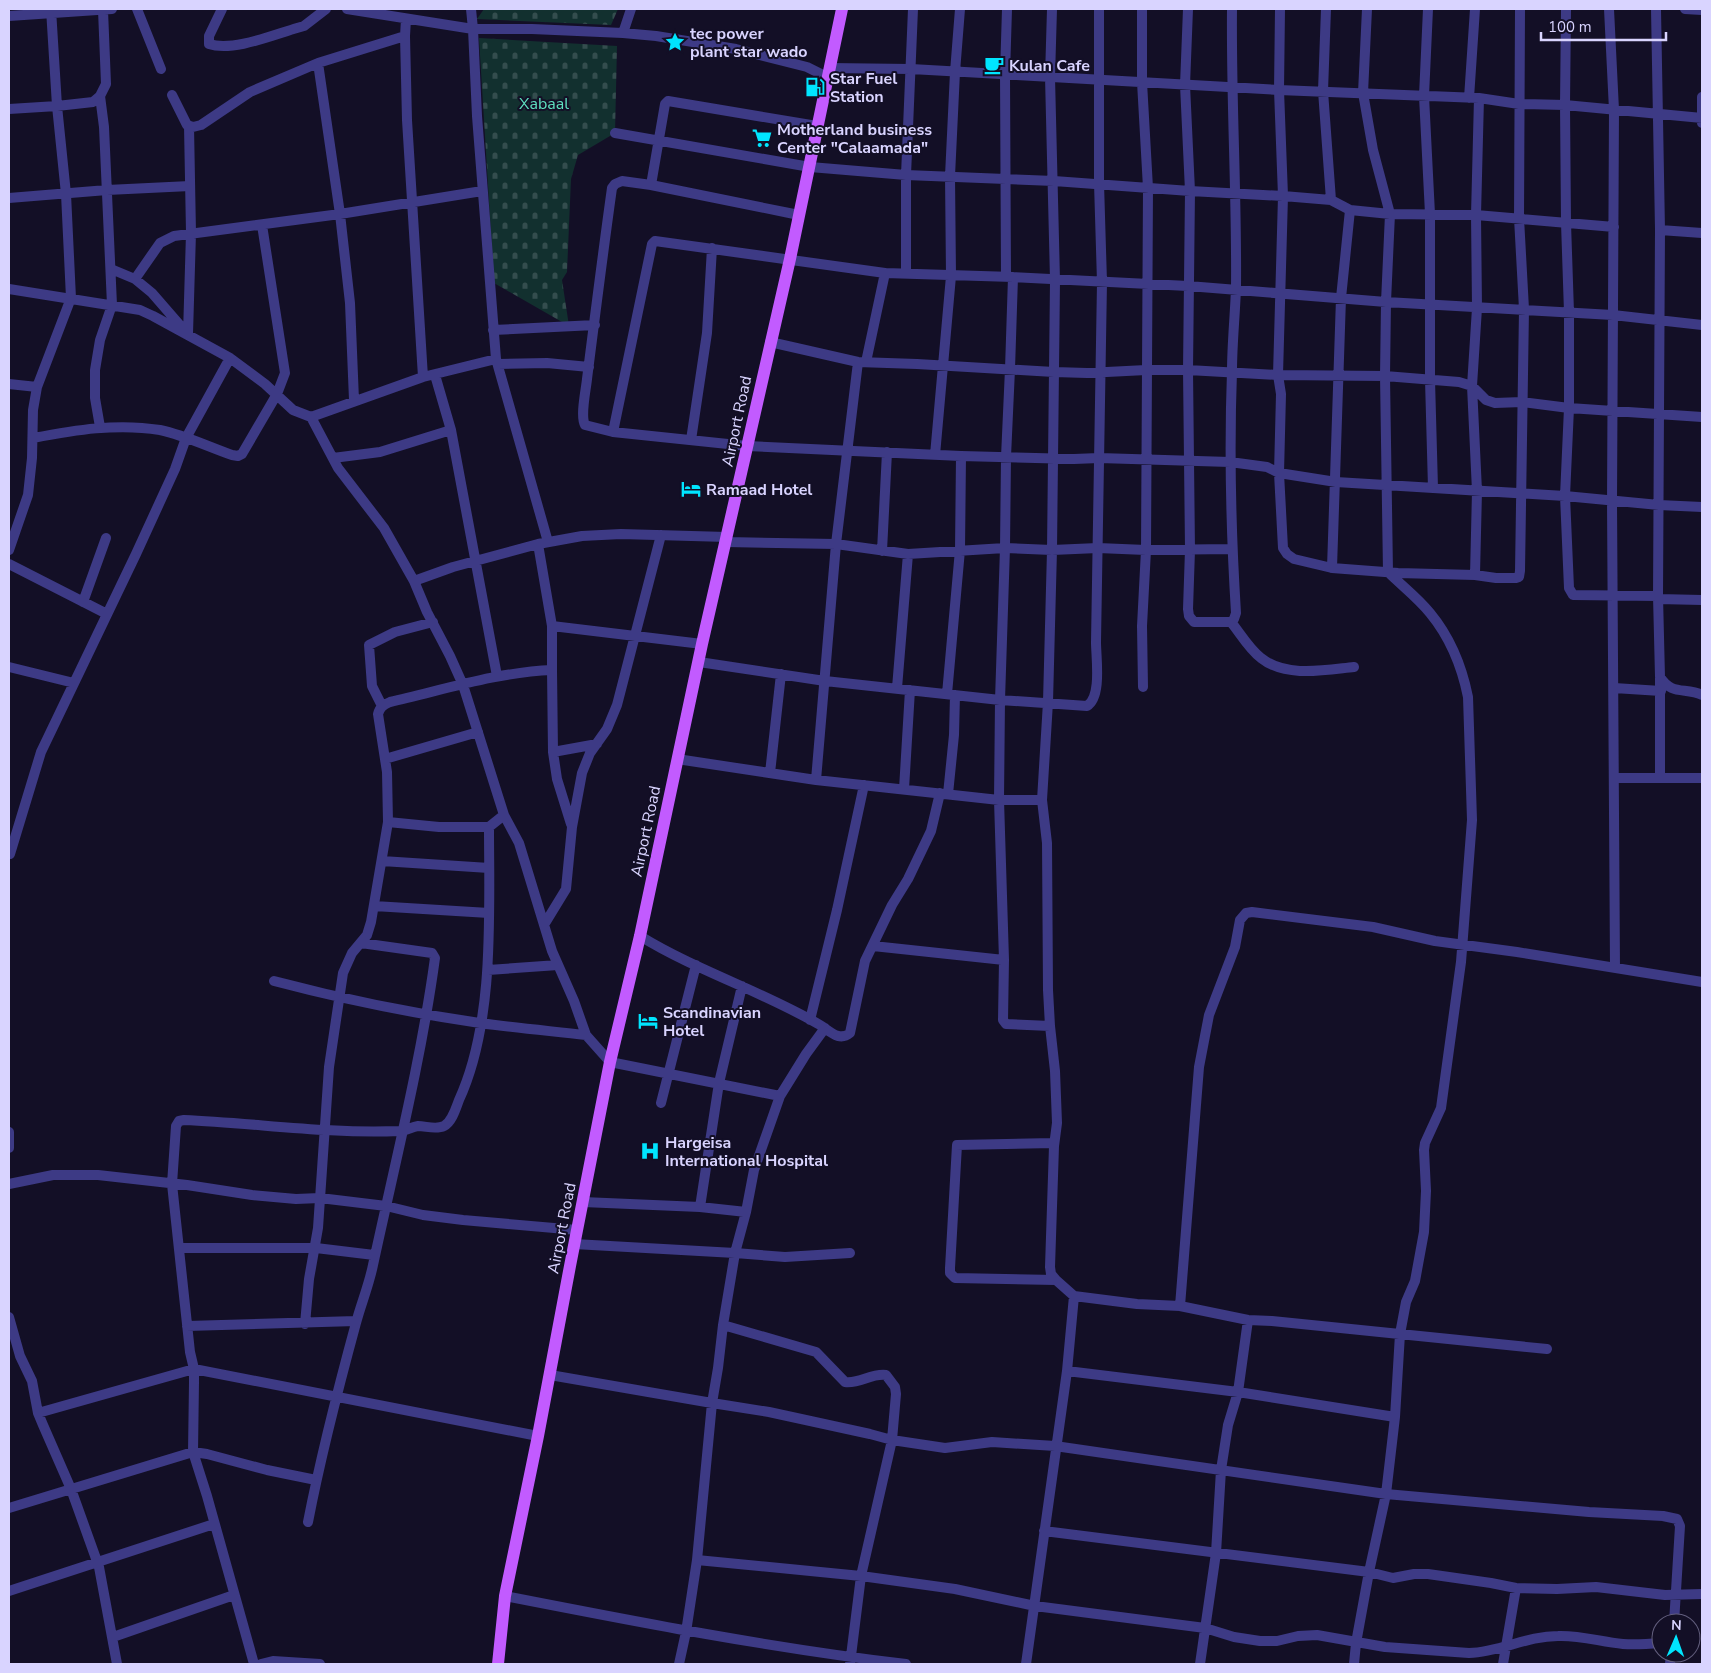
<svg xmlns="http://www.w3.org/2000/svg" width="1711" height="1673" viewBox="0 0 1711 1673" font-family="'Nunito Sans',sans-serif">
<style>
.cemetery{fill:url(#cemetery-stones)}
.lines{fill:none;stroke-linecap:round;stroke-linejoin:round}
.minor{stroke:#3d3a85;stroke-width:10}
.major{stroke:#c25bff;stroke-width:12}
.labels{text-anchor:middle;stroke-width:4;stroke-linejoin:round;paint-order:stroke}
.poi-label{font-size:16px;font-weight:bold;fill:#d9d4ff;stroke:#130f26;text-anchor:start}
.park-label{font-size:16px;fill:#5fe0c0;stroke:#130f26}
.street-label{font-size:16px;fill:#d9d4ff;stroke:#130f26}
</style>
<defs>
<pattern id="cemetery-stones" width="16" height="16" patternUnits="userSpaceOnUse" patternTransform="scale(1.25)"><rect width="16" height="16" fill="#12302f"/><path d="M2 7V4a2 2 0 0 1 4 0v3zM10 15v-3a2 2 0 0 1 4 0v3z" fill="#344d4e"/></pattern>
</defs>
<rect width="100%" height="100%" fill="#130f26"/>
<path class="cemetery" d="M484,9H618L611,25L477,19Z
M479,38L617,46L615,133L578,155L571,179L567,272L562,280L569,326L494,283Z"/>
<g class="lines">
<path class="minor" d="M137,9L161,69
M222,9L209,36V44C232,52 273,35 297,28L304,26L326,9
M347,9L473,29H532L623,33L656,36L736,49L807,67L827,77
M471,9L473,29L477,116L496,359L548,542
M1052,9L1050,77L1055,280L1052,550L1048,702L1042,800L1047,843L1048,990L1050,1026L1055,1071L1057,1123L1054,1146L1050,1267L1051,1274L1056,1280L1074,1296L1137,1304L1180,1306L1248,1320L1272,1321L1547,1349
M1142,9V82L1148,188L1146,550L1142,626L1143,687
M1188,9L1185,85L1190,191L1188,370L1190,550L1188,609L1189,616L1194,622H1231
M1280,9L1279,90L1283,196L1278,375L1281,394L1279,473L1283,548L1287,554L1294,559L1332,568L1398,573L1475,575L1496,578H1516L1519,577L1520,571L1524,309L1519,218L1520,9
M1326,9L1323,91L1331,200
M1428,9L1424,96L1430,214V380L1433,488
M1566,9L1565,105L1566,223L1569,312V408L1565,496L1569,588L1573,595L1658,596
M1609,9L1614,110L1612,502L1615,968
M1656,9L1660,230L1658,596L1660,677C1672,696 1685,687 1702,695
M1685,9L1702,10
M9,16L112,9
M623,33L631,9
M405,36L407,120L423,377
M318,63L340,214L350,303L354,400
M829,68L911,69L1279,90L1479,98L1519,104L1565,105L1702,118
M172,95L187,125L193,127L201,125L250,92L318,63L405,36L406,19
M1469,98L1475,9
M9,109L57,106L93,102L100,96L106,84L103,10
M1702,123V97
M615,133L810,167L906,175L1054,181L1190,191L1283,196L1331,200L1350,210L1390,214L1476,215L1614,227
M651,185L665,104L668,101L817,126
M9,198L107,190L190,186
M799,215L651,185L622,181L615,184L612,188C603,252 595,316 587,379C586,390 580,416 585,425L613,432L747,446L961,456L1074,459L1099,458L1230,462L1267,467L1279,473L1336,482L1565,496L1659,505L1702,507
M1660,230L1702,233
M111,269L135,279L152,293L185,331
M906,272V175L913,9
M1006,277L1005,74L1007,9
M1013,277L1010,369L1006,457L1005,548L1000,700L999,800L1004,960L1003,1020L1006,1024L1050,1026
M135,279L160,243L174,236L340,214L482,191
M9,289L140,310L153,316L230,358L265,384L293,410L311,417L338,468L384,528L414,581L427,612L450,656L463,685L504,815L519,843L552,951L574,1001L586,1035L610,1062L780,1096
M493,330L595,325
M188,334L191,233L189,126
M770,342L858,362L917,364L1054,372L1087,373L1146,370H1188L1278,375L1385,376L1459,382L1472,386L1486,400L1495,403L1522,402L1569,408L1702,417
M866,362L885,273
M498,364L547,363L589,367
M435,375L451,430L497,676
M9,384L37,387
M311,417L423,377L496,359
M100,427L95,398V370L100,340L112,305L104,127L100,96
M613,432L652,244L655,241L885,273L1013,277L1188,286L1386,302L1613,315L1702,325
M33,438C75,430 117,423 160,430C184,435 209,447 232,455L238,456L242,454L277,394L285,373L262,225
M691,440L707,333L712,248
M935,455L951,276L950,176L955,72L960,9
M333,458L380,452L451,430
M726,542L836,544L908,554L1005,548L1052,550L1098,548L1146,550L1232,549
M9,550L28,495L32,458L33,410L37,387L71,298L66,194L57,106L51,9
M882,551L887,452
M9,564L107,614
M1332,568L1341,298L1350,210
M1475,575L1477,491L1472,386L1477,308L1476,215L1479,98
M414,581L453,567L538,544L582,536L621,534L727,537
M1658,599L1702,600
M83,602L106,538
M1231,622L1234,619L1236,613C1231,533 1229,452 1232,371C1232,344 1235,316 1236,288C1237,195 1231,102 1232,9
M1231,622C1240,633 1249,649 1261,658C1286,678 1325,670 1354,667
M552,626L702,644
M699,662L825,681L1000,700L1087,706C1102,697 1096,658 1096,642L1102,282L1099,183V9
M9,667L74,683
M552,670L553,752L557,779L571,824
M897,688L908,554
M1614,688L1661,691
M947,694L960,550L961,456
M382,706L372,686L369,645L395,632L433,622
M553,752L597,744
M385,759L478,732
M677,759L816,780L999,800H1042
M770,773L781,674
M1660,777V678
M1614,778H1702
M816,780L836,544L858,362
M904,789L910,690
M948,794L954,735L955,695
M388,822L439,827H489L504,815
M10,854L41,752L136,554L175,469L186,438L230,358
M382,861L489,868
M374,906L489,913
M544,925L566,889L572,827L582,773L590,753L607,729L617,705L661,535
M640,936C697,971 762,991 820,1025C830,1031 839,1042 850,1033L865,961L892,905L908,879L931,831L940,793
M873,946L1004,960
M488,970L558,965
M274,981C342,999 411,1013 480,1023C515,1028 551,1031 586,1035
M810,1020L837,910L864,785
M661,1103L696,965
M9,1132V1148
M1054,1143L957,1145L950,1268V1273L955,1278L1056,1280
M9,1184L53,1175H98L187,1185L252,1195L296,1199L320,1198L386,1206L423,1215L463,1220L577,1230
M583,1202L700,1207L746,1212
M700,1207L719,1083L742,986
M574,1244L735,1253L785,1257L850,1253
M179,1248H316L374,1255
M1180,1306L1199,1067L1209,1015L1235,947L1240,920L1246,913L1252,912L1373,927L1435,941L1517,952L1702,982
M9,1317L20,1356L32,1381L38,1413L43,1425L71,1489L99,1567L117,1664
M305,1324L309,1279L318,1228L329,1067L343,973L352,953L367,935L371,922L388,822L387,772L378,714C380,707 383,705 390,702C443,690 498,672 552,670V626L538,544
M723,1325L816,1352L845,1382C860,1384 871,1373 886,1375L895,1387L896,1394L892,1440L861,1576L850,1664
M187,1326L356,1321
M1067,1371L1238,1392L1395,1417
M550,1375L712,1403L769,1412L870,1434L892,1440L945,1448L992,1442L1055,1446L1386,1494L1589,1512L1663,1516L1677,1519L1680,1526L1674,1623
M38,1413L194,1369L538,1436
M9,1508L193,1452L207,1454L267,1470L316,1480
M308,1522C321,1455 338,1389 356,1323C361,1304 369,1285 373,1265C395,1163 421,1061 435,958L432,953L361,943
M1044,1531L1369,1572L1393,1578L1414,1574H1428L1491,1583L1516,1588L1557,1589L1596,1587L1665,1595L1702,1594
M697,1560L861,1576L955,1589L1035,1606L1205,1628L1234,1637L1260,1641H1277L1298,1636L1317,1635L1385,1647L1469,1653C1501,1652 1526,1636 1558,1636C1580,1635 1601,1642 1623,1644C1635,1645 1649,1644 1661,1643
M9,1591L214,1524
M505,1596C638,1622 771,1648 906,1664
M113,1637L234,1595
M254,1664L207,1496L193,1452L194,1382V1369L190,1352L172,1184L176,1126L179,1121L184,1120C256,1123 327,1134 399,1131C406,1131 411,1127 418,1126C426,1126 436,1130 444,1126C452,1122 456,1108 459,1100C495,1022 489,912 489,827
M261,1664L273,1661L320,1664
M679,1664L686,1632L697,1560L712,1403L718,1368L723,1325L735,1253L746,1212L754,1170L780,1096L806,1054L825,1028
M1026,1664L1067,1371L1074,1296
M1200,1664L1216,1553L1221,1470L1228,1425L1238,1392L1248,1320
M1354,1664L1356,1643L1369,1572L1386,1494L1395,1417L1400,1334L1406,1302L1415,1281L1424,1232L1426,1191L1424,1150L1425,1143L1441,1108L1461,962L1472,820L1468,697C1462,667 1449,636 1430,613C1418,598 1401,585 1388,572L1385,376L1386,302L1390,214L1373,150L1363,93L1367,9
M1503,1664L1516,1588
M1670,1664L1671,1653"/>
<path class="major" d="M498,1664L505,1596L538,1436L570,1266L610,1062L640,936L702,644L790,259L842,9"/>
</g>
<defs>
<symbol id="sight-bare" viewBox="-9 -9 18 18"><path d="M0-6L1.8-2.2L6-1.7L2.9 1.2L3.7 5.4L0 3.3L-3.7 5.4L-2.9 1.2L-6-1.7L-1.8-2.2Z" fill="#00e5ff" stroke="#130f26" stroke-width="2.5" paint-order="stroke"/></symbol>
<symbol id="cafe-bare" viewBox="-9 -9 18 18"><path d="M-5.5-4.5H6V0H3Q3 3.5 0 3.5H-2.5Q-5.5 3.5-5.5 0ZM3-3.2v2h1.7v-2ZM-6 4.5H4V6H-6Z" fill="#00e5ff" stroke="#130f26" stroke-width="2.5" paint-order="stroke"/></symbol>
<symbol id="fuel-bare" viewBox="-9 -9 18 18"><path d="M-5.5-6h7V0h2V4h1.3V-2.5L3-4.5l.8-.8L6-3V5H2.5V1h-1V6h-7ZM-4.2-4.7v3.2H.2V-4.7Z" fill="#00e5ff" stroke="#130f26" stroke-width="2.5" paint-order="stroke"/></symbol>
<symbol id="supermarket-bare" viewBox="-9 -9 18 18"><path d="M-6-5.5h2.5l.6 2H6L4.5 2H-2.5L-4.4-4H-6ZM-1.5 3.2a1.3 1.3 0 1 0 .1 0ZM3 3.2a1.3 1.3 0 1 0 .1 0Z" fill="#00e5ff" stroke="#130f26" stroke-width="2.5" paint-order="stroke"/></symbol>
<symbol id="hotel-bare" viewBox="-9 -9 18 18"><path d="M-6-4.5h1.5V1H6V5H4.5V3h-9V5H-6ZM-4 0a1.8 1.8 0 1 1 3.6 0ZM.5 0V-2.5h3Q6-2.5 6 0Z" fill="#00e5ff" stroke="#130f26" stroke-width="2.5" paint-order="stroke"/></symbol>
<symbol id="hospital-bare" viewBox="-9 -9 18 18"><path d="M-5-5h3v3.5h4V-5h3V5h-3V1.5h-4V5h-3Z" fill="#00e5ff" stroke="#130f26" stroke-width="2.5" paint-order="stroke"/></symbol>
</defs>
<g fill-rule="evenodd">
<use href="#sight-bare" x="661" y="28" width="28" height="28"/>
<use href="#cafe-bare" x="980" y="51" width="28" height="28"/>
<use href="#fuel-bare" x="801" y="73" width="28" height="28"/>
<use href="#supermarket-bare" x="748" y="124" width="28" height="28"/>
<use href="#hotel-bare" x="677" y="475" width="28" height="28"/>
<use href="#hotel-bare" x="634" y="1007" width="28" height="28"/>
<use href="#hospital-bare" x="636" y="1137" width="28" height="28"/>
</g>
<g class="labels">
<g class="poi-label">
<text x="690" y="39">tec power<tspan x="690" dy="18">plant star wado</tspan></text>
<text x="1009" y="71">Kulan Cafe</text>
<text x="830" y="84">Star Fuel<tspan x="830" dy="18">Station</tspan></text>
<text x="777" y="135">Motherland business<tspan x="777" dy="18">Center "Calaamada"</tspan></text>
<text x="706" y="495">Ramaad Hotel</text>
<text x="663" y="1018">Scandinavian<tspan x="663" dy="18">Hotel</tspan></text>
<text x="665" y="1148">Hargeisa<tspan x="665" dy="18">International Hospital</tspan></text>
</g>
<g class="park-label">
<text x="544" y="109">Xabaal</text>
</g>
<g class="street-label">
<text transform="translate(736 421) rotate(-78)" y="6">Airport Road</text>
<text transform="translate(645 831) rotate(-78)" y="6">Airport Road</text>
<text transform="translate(561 1228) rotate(-79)" y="6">Airport Road</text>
</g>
</g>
<rect width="1711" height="1673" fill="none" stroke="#d9d4ff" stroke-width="20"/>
<g transform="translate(1676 1638) rotate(2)"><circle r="24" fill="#130f26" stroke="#625e7d"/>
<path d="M0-4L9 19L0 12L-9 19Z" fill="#00e5ff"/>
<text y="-8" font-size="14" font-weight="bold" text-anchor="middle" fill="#d9d4ff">N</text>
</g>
<path d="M1541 32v8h125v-8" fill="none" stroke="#d9d4ff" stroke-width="2.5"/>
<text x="1548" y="32" font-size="15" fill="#d9d4ff" stroke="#130f26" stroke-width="4" paint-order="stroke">100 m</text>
</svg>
